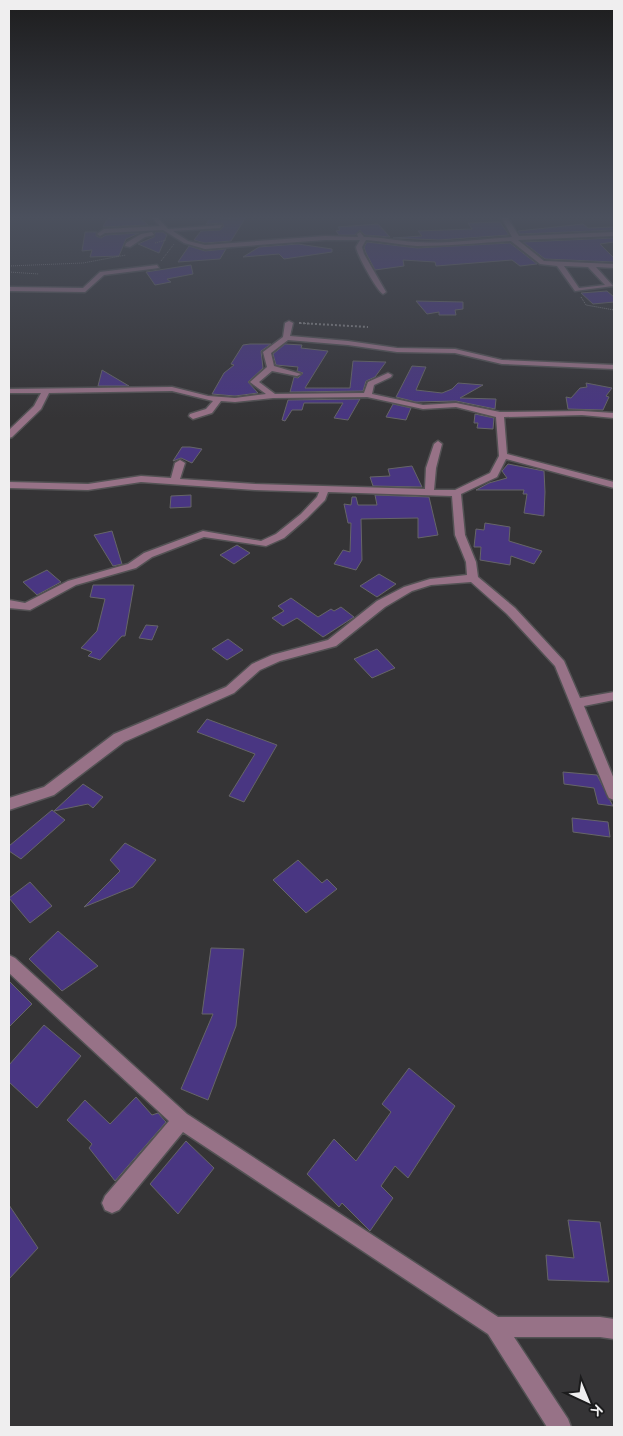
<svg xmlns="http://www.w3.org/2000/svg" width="623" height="1436" viewBox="0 0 623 1436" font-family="'Varela Round',sans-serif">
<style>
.building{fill:#493682;stroke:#666568}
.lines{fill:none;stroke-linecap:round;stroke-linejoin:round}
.minor-casing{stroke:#535254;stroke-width:3}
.path-far1{stroke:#868587;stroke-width:1;stroke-dasharray:1 1;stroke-linecap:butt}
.path{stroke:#868587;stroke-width:2;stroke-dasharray:2 2;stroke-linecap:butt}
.minor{fill:#977287;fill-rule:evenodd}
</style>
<rect width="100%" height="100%" fill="#353436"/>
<path class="building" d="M118,217H139L148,225L103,227L107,219Z
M246,217L231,241L205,243L194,240L201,231L220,230L224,226L222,223L206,224L209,220Z
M500,222L509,235L439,240L393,238L422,236L418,231L472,229L468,223Z
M378,224L390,237L365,235L360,230L355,235H339L336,231L340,230L338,227Z
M583,224L588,228L614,227V230L520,234L518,231Z
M85,232H97L96,236L101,238L106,235L139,233L126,239L119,256L90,257L92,250L82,251Z
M155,232H163L167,235L159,253L138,244L154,237Z
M614,238V242L600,244L614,258V262L545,259L523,242Z
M367,242L417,248L510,243L537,264L520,266L512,260L436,266L435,262L403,260L404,266L375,270L366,253L364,247Z
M298,244L332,249V252L284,259L279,254L243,257L259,247Z
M189,246L205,251L226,249L220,259L178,262Z
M191,265L193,274L167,279L171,282L155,285L146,272Z
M607,291L614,297V302L593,304L581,293Z
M416,301L463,302V309L455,310L456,315H439V312L427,314Z
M250,344H271L261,351L263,368L248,382L258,393L235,396L212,394L224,373L234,365L231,364L243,345Z
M285,344L302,345L301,348L328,351L305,388H350L353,361L386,362L375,377L366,381L363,391L290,392L294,377L298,378L303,373L297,371L298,367L276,365L273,354Z
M412,366L426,367L416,390L442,393L452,389L458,383L483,385L460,398L496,399L495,409L456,401L416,402L396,397Z
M102,370L129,386H98Z
M586,383L612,388L606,396L609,397L603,410L568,409L566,397L571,398L580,388L587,387Z
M360,399L348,420L334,418L343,403H304L302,410H292L285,421L282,420L288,400Z
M393,404L411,408L406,420L386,417Z
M475,414L494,418L493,429L477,428L478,423H474Z
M182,447H190L202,449L192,463L181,458L173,461Z
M508,464L544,471L545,492L544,516L524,513L527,494H523L524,490H476L489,483L507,478L502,471Z
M412,466L422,487L373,486L370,477L390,476L388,469Z
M191,495V507L170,508L171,496Z
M375,495L429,497L438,535L418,538V518L361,519L362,560L356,570L334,564L343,550L350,552L351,523H348L344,504L351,505L352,497H356L358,505H377Z
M485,523L510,527L509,541L542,551L534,564L511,556L510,565L480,560L481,547H474L476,529L484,530Z
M112,531L122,564L113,566L94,535Z
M237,545L250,553L234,564L220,555Z
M47,570L61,582L37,595L23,582Z
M379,574L396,584L377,597L360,586Z
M93,585H134L125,636H122L100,660L88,656L92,652L81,648L97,631L105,599L90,597Z
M291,598L318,617L331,609L334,611L341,607L354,617L323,637L297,618L283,626L272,618L284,611L278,606Z
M146,625L158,626L152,640L139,638Z
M228,639L243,650L227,660L212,649Z
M377,649L395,668L372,678L354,659Z
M207,719L277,745L244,802L229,796L255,754L197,732Z
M563,772L597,775L613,806L598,804L594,788L564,784Z
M83,784L103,797L93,808L88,804L54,811Z
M52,810L65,820L21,859L9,851V846Z
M572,818L608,822L610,837L573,832Z
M125,843L156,860L133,887L84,907L120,871L110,860Z
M298,860L322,883L327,879L337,889L306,913L273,880Z
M30,882L52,906L30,923L9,898Z
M58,931L98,966L62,991L29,959Z
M211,948L244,949L236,1026L208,1100L181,1089L213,1014H202Z
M9,981L32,1004L9,1027Z
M44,1025L81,1056L37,1108L9,1082V1065Z
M409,1068L455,1106L408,1178L395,1166L381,1186L393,1198L370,1231L342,1203L339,1207L307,1174L334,1139L356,1161L391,1112L382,1104Z
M136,1097L152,1115L158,1113L166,1122L115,1181L89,1148L92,1144L67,1120L85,1100L110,1124Z
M186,1141L214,1168L178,1214L150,1184Z
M9,1205L38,1248L9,1279Z
M568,1220L600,1222L609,1282L548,1280L546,1255L574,1258Z"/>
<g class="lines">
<defs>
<path id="minor" d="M151,217H157L168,229L222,225L220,228L173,231L188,241L205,245L325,236L358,237L357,234L360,232L364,237C382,237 398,241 415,242C447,244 480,239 512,237L501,217H507L519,236L614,232V236L518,240L544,261L614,264V268L596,267L613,286L575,291L557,266L540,264L511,241C480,243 449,246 417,246C400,245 383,241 366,240L362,247L364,254L386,292L383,294C377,291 357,255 356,247L360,240H325L205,249L184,243L163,230L105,233L100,236L97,234L104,229L160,226ZM564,266L588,267L605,285L579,288Z
M152,232L154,235L145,237L130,247L125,246L126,243L141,234Z
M157,265L159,268L104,275L85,292L9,291V287L83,288L100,272Z
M289,321L293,323L290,336L348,341L397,348L455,349L502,360L614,365V369L502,364L455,353L397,352L348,345L288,340L271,353L274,366L301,374L297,376L272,371L259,382L275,394L364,393L368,382L388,373L392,375L391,377L374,385L372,394L423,405L456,403L500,412L582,411L614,413V418L582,415L504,417L507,454L614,482V488L506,459L497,477L461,494L465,535L476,562L478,577L515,608L564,661L580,698L614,692V700L584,706L614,779V800L609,798L607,794L555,666L507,614L471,582L431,585L412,591L385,607L336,646L280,661L260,670L234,693L124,742L54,795L9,810V798L44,787L114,734L226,687L252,664L272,655L328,640L377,601L404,587L430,579L467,575L466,562L455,535L452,496L328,492L325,500L307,518L284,538L266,546L204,537L152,557L136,568L76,585L30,610L9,608V600L25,603L68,581L128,564L144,553L203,531L261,541L276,534L301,514L317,497L319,492L255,490L141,482L88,490L9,488V482L88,484L141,476L171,478L175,463L180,460L185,463L180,479L255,484L425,489L426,468L434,444L438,441L442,444L436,468L434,490H455L490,473L499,456L496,417L456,407L423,409L367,397L273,398L235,402L221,401L212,413L193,419L189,416L190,414L206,409L213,401L172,391L49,393L41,409L12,437L9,438V430L34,406L41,393H9V389L172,387L208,396L235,398L266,394L250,382L267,367L263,352L283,337L285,323Z
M9,955L15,958L187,1114L498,1317H600L614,1319V1339L600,1337H514L568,1419L571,1427H547L488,1334L183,1132L119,1210L112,1213L105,1210L102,1203L105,1196L169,1121L9,973Z"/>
</defs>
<use href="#minor" class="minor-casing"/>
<path class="path-far1" d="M155,243L166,240
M161,261L174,244
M9,266L83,263L126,255
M9,272L39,274
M581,297L586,305L614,310
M299,323L311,324"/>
<path class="path" d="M299,323L368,327"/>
<use href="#minor" class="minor"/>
</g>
<linearGradient id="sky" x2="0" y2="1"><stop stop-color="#1d1d1e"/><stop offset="0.52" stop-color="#4b505d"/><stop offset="1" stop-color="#4b505d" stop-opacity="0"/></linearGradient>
<rect width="623" height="418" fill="url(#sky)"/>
<rect width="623" height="1436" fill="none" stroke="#efeeef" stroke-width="20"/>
<g transform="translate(588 1401) rotate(136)" stroke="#1c1c1d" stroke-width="4" paint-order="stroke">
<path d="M0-4L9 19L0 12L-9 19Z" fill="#efeeef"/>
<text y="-8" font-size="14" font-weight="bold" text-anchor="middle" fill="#efeeef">K</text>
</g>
</svg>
